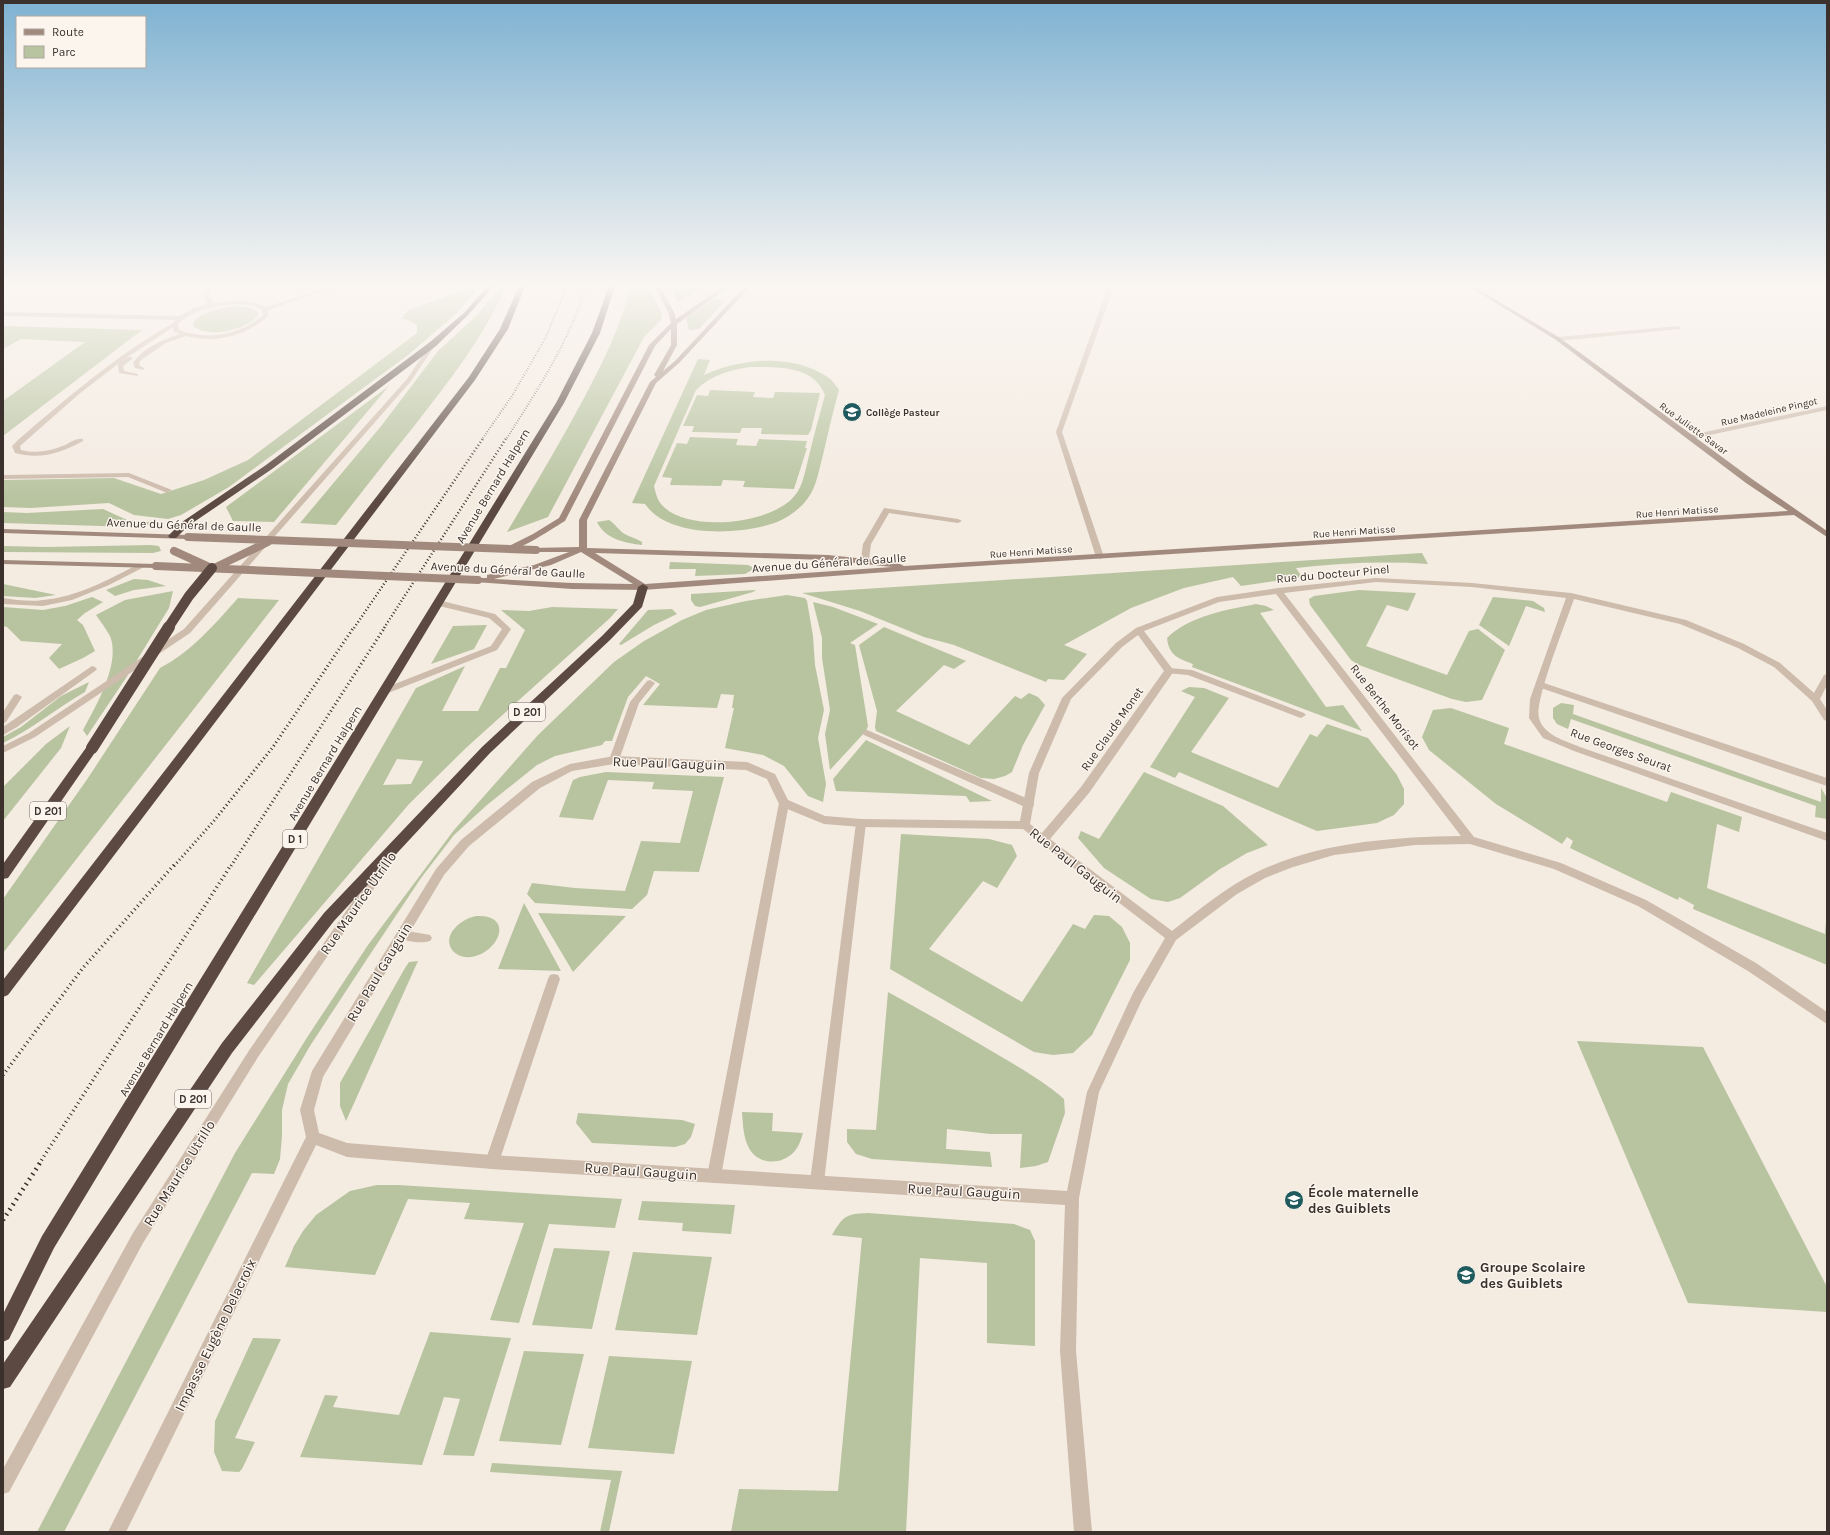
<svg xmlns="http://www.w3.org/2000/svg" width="1830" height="1535" viewBox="0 0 1830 1535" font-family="Karla,sans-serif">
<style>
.green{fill:#b8c4a0;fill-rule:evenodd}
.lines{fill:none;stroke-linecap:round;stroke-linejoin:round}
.lane{fill:#cdbbac;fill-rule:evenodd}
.street{fill:#cdbbac;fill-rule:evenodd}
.secondary{fill:#a18a7d;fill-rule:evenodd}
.highway{fill:#5c4a42;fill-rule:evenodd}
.rail-far4{stroke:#3b302b;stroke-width:2;stroke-dasharray:0.5 2;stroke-linecap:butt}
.rail-far3{stroke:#3b302b;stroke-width:2.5;stroke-dasharray:1 2.5;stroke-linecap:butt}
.rail-far2{stroke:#3b302b;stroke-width:3;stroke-dasharray:1 3;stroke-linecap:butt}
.rail-far1{stroke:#3b302b;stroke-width:3.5;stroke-dasharray:1 3.5;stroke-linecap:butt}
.rail{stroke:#3b302b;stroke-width:4.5;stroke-dasharray:1.5 4.5;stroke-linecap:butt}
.secondary-bridge{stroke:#a18a7d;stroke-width:8}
.highway-bridge-far1{stroke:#5c4a42;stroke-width:10}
.highway-bridge{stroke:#5c4a42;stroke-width:12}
.labels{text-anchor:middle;stroke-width:3;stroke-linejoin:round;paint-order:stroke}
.far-street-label{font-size:10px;fill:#3b302b;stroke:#fbf5ee}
.far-poi-label{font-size:10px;font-weight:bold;fill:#3b302b;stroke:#fbf5ee;text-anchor:start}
.shield{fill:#fbf5ee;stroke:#756b66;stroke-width:1}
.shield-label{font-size:11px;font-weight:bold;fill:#3b302b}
.street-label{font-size:12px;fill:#3b302b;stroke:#fbf5ee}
.near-street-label{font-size:14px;fill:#3b302b;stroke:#fbf5ee}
.near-poi-label{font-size:14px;font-weight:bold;fill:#3b302b;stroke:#fbf5ee;text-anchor:start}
</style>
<rect width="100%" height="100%" fill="#f4ebe1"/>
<path class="green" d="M465,286H480L458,312L408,355L229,487L181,515L168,519L134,515L109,503L31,508L3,507V480L114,478L161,494L204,480L248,460L417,333V325L408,320L401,319L408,310L461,291Z
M501,286H506C484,337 449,381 415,425C388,458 362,492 336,525L300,523L382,425L438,351L475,317Z
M630,286H648L662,314L661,320L644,337L548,517L507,532C533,488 560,443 584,398C603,362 622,325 630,286Z
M670,286H705L678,302Z
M714,299L725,301L699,329L689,330L686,318Z
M229,307C239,306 250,305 258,312V316C245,330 210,338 194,327L193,323C201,312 217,309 229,307Z
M3,326L142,330L3,436V401L85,342L21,339L3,349Z
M698,359L710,360L704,375C741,358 794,353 829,378C833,381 836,386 839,390C833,411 828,433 823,455C819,469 817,486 808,498C800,509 789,517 777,522C742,535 669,539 645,504L632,503ZM750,367C777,367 814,365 825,395C819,417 813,438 808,460C805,471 803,485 796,494C775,524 690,533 664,507C657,501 656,494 654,486L696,390C711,375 730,370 750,367Z
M389,386L274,522L233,521L226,507Z
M710,390L755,392L753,397L773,398L775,392L820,393L811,430L808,435L761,434L762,428H742L740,433L692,432L694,426H683L697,395L708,396Z
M690,437L738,439L736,445L756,446L759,439L807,441L805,448H807L794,489L743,487L745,481L723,480L721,486L670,485L672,478L662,477L677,443L687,444Z
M103,509L127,520L157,523L134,527L3,523V512L27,513Z
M609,520C615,524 619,530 623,533C629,537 636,538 642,542V545C625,543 605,539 597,522Z
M151,545L159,546L161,551L153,553L3,552V546L46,547Z
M1422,553L1428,564C1384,561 1340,563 1296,568L1302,577L1241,586L1233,577L1184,588L1131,608L1064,645L1087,654L1064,680L1048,679L1046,682L954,645L924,637L860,611L802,593Z
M670,562L748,565L752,567V570L745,574L695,576L696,569H669Z
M134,579L148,580L166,586L134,590L115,596L106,590Z
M3,584L56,595L35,598L3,596Z
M756,590L753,592L700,607L695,606L691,600V594Z
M1359,590L1416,593L1408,611L1387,605L1366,646L1447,675L1469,631L1478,629L1505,650L1482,700L1466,702L1452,699L1359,665L1351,660L1310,605L1309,599L1314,596Z
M173,591L169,608L126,678L87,736L83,730C96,706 121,663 110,636C106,629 101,622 96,615L125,600Z
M787,595L805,598L807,601L813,636L815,665L824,710L818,738L826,784L823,802L808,796L784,766L763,755L725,748L734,708H732L734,695L721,694L717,708L643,705L660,684L646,676L628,697L612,741H605L602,745L555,756L537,765L487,805L454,835L421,878L367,959L310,1046L288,1084L282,1110V1136L280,1159L274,1174L252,1173L64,1532H37L235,1153L308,1036L368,945L454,830L538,735L614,662L644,641L682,620L706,610L746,601Z
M92,597L103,602L85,613L77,620L83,625L95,651L83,658L59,669L49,658L62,644L21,641L7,627L3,626V607L43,610L65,606Z
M1493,597L1533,601L1544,608L1545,612L1526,606L1509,646L1479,625Z
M238,598L279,600L3,953V899L88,778L160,668C191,652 215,624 238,598Z
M813,602L833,607L878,624L850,643L855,645L868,726L866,731L830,770L825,734L830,710L822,658V638Z
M1256,604L1266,606L1274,610L1260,613L1326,707L1343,705L1362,731L1192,667L1193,664C1178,658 1169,656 1167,638C1189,616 1226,610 1256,604Z
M552,607L618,609L610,618L467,747L409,804L254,985L247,983L416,688L465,666L442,711H478L500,668H506L525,630L501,610L529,611ZM397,759L423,761L411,784L383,785Z
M672,609L677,614L654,625L621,645L619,644L648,610Z
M487,625L474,649L431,664L453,626Z
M884,627L966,661L954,669L944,665L896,711L969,745L1015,696L1021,699L1029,693L1038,697L1045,705L1023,745L1012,772L1005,776L994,779L981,778L876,731L875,727L877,711L859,645Z
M89,682L85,692C57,708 32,729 3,743V737L21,727L61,696Z
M1189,687L1204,688L1229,698L1191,752L1278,788L1310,734L1317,737L1327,724L1368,738L1397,775L1404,789V804L1394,815L1377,823L1317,831L1179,772L1175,778L1150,767L1195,697L1181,691Z
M1561,703L1574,705L1573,714L1821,802V788L1827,798V819L1815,817L1816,806L1571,719L1568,729L1557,724L1553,718V708Z
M1451,708L1509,728L1504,744L1667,802L1671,792L1742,817L1739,832L1717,824L1707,888L1825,934L1827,908V965L1693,909L1694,905L1679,897L1678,900L1570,848L1573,841L1567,837L1562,844L1496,804L1429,750L1422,737L1433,710Z
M70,726L61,748L3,821V787L46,744Z
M866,740L992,801L970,802L966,796L836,791L833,779Z
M606,772L724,777L699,872L654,871L647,895L632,909L535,903L527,894L532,883L575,888L625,891L641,841L680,843L693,791L652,789L654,782L608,780L593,820L559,817L573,780L580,777Z
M1144,772L1223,806L1268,845L1247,853L1220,869L1180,898L1168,902L1151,899L1104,868L1078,838L1081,831L1099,839Z
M901,834L989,839L1012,845L1017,856L997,888L983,881L929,949L1022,1002L1073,924L1085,929L1094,915L1109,916L1122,927L1130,943V960L1092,1035L1073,1053L1053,1055L1034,1052L890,969Z
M524,903L561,971L498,969Z
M538,913L626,916L573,972Z
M476,916C519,914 495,960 465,957C449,955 444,939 455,928C461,921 468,918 476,916Z
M418,961L346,1121L340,1106V1083L405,968L409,962Z
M888,992C926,1013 963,1034 1000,1056C1022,1069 1045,1082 1064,1099L1065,1113L1048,1162L1036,1166L1020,1168L1022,1134H990L947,1129L946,1149L990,1152L992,1167L872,1159L856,1154L847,1142V1129L876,1130Z
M1577,1041L1703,1047L1827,1287V1312L1688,1303Z
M742,1112L773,1113L772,1131L803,1133C801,1140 799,1146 794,1152C781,1166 756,1165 748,1146C743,1136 743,1123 742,1112Z
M578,1113L682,1120L695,1124L691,1137L685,1144L675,1147L592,1143L576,1123Z
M377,1185H398L622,1199L615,1228L549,1224L519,1323L490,1320L524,1223L464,1219L470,1203L408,1199L375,1275L285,1267L294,1246L303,1231L316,1215L350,1191Z
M642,1201L735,1205L731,1234L682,1231L683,1223L638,1220Z
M868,1213L1014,1224L1030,1230L1035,1241V1346L987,1343V1263L920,1258L906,1532H731L739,1489L838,1491L862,1238L832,1235C844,1215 846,1214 868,1213Z
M554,1248L610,1251L592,1329L532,1325Z
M633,1252L712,1257L697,1335L615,1330Z
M430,1332L511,1338L474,1456L443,1455L460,1399L444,1397L422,1465L300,1457L325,1395L338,1396L333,1407L399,1415Z
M253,1338L281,1339L235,1438L255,1442L242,1469L239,1472L222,1471L214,1452L215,1421Z
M524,1351L584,1354L561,1445L499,1441Z
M609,1356L692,1361L674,1454L588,1448Z
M492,1463L622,1471L609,1532H600L611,1480L490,1472Z"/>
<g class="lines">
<path class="lane" d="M1108,286H1114L1062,432L1104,557L1100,559L1096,557L1056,432Z
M173,323L178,324L123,360L128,357H132V359L123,366L124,371L138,374V376L119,373L118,364L79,394L20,446L21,450C36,454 51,451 65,445C71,442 77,438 83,439V441C61,453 40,460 15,453L12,446L19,439C68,397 117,355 173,323Z
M1678,326L1680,327V329L1558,341L1555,339L1558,337Z
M184,333L186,334V336L166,343L141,360L139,363L140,366L144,368V370L135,368L133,363C144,347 166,338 184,333Z
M431,343L436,344L411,381L190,633L35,737L3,753V746L29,733L184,629L407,379Z
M129,473L172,490L168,492H165L128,477L3,479V475Z
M884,508L958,519L962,521L958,523L889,513L871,544L869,559L865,561H862L861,559L863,544Z
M139,564H142L146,566L109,585L72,600L43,606L3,604V598C16,600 30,602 43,600C78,597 109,579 139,564Z
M438,600L495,614L511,629L497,650L388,693H382L380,691L382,689L491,646L502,629L489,618L435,605L434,603Z
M92,666L95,667L97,669L95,671L17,727L3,735V727Z
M1169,668L1192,670L1304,713L1306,715L1301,718L1298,717L1188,675L1166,673L1164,671Z
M650,680L655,683L639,703L619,760L618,763H610L609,760L630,702L647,681Z
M1541,682L1827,778V786L1538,687L1536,685L1538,683Z
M17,694L22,697L6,722L3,723V712L14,695Z
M867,730L1033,801L1034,804L1033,807H1025L864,735L862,733L864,731Z
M784,799L788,800L789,803L721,1176L719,1181L714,1183L709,1181L707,1176L779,803L780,800Z
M861,819L865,820L866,823L824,1182L822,1187L817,1189L812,1187L810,1182L856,823L857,820Z
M402,930L430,935L432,938L430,941C421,944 407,941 398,938L396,935L398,932Z
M554,974L558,975L560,979L499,1162L497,1167L492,1169L487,1167L485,1162L548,979L550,975Z"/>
<path class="street" d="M206,286H211L209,298L214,303C231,301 249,298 266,307L331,286H338L268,310V316C242,340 206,345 174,332L172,324L176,320L3,316V312L180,316L194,308L208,304L203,298ZM240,304L255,306L262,310L263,315C240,335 208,341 179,330L178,324C195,308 217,306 240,304Z
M1827,406V410L1691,439L1688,437L1691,435Z
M1376,578L1472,583L1571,593L1686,620L1744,644L1780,663L1814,693L1824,675L1827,674V685L1820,699L1827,710V721L1824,720L1812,701L1774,667L1738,648L1680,624L1574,599C1567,620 1534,701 1539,718C1543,735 1566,741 1580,747L1827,833V841L1574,751L1543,738L1529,718L1530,699L1566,598L1472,587L1376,582L1284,593L1474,837L1561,863L1646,900L1756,963L1827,1012V1024L1748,971L1638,906L1554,869L1470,844L1415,845L1334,855L1293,867L1265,878L1237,894L1176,940L1142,1000L1099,1092L1079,1198L1076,1351L1092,1532H1074L1060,1351L1065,1205L492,1169L347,1157L316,1145L126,1532H108L306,1137L300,1110L312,1071L436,869L461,840L532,782L570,764L614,756L747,762L775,774L788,800L825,816L861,819L1020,821L1029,773L1062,698L1116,643L1136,628L1217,597L1278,588ZM1276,594L1461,836C1393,837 1319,842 1257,872C1226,887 1199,910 1172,931L1050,839L1089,793L1174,671L1144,631L1219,602ZM1138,635L1164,671L1081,787L1042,833L1030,824L1039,773L1071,699L1122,647ZM614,764L746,770L767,779L780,806L824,824L861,827L1023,829L1165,938L1133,993L1087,1092L1067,1191L492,1155L347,1143L319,1133L314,1110L323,1077L444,875L469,846L540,788L572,771Z
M387,857L391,858L392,861L391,864L258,1057L143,1243L9,1492L3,1494V1469L133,1233L250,1049L383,858Z"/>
<path class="secondary" d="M655,286H660L674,312L676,319L724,286H730L677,324V345L663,371L675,361L745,286H751L679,363L656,383L587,520V548L828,555L876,560L900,564L904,566L1788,511L1746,483L1556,340L1468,286H1473L1560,338L1752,479L1827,531V537L1794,515L914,570L684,587L643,590L572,589L475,582V578H487V575L534,565L569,552H536L532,550L533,548L579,547V520L650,382L656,377L654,375L671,345V329L655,346L565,521C553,528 517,553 504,551L503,549L533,534L559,518L649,345L671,323L668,312ZM581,552L633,584L572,583L494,579L551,565ZM595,553L828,560L892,567L645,584Z
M3,529L188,535L192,537L188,539L3,533Z
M3,560L156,564L160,566L156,568L3,564Z"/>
<path class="highway" d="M488,286H494L468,315L436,346L272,469L188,526L176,538H170L168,536L182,522L266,465L430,342L464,313Z
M519,286H525L508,329L475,380L8,995L3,997V980L469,377L500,329Z
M609,286H615L600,333L564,403L54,1248L9,1339L3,1342V1314L42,1236L556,403L592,333Z
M643,584L648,587L642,607L610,640L490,753L334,921L232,1053L10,1387L3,1389V1364L222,1043L324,913L482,747L602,636L633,604L638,587Z
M92,744L96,745L98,748L96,751L8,878L3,879V864L88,745Z"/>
<path class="rail-far4" d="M483,438L512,396L546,337L567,286
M507,438C538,389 569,342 586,286"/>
<path class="rail-far3" d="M354,628L484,437
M384,628L507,437"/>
<path class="rail-far2" d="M174,866L213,822L273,747L354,627
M231,866L385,627"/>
<path class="rail-far1" d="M3,1075L82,969L174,865
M39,1164L231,865"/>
<path class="rail" d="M3,1220L40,1163"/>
<path class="secondary-bridge" d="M188,537L536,550
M174,551L207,566
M156,566L478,580
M214,568L268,542"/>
<path class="highway-bridge-far1" d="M168,628L189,596L212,568"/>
<path class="highway-bridge" d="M92,748L169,627"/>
</g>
<linearGradient id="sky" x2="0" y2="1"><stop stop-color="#7eb2d2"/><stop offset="0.57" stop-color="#faf6f2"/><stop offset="1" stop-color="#faf6f2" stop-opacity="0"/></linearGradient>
<rect width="1830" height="500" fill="url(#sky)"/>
<defs>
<symbol id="school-disc" viewBox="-11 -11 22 22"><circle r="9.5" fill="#1f5a5e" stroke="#fbf5ee"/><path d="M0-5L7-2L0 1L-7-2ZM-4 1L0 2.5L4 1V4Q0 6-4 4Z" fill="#fff"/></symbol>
</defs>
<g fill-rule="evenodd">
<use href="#school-disc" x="841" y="401" width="22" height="22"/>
<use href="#school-disc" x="1283" y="1189" width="22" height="22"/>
<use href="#school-disc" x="1455" y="1264" width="22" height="22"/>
</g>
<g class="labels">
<g class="far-street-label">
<text transform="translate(1769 411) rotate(-13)" y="4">Rue Madeleine Pingot</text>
<text transform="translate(1694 428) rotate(36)" y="4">Rue Juliette Savar</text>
<text transform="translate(1677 511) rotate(-4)" y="4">Rue Henri Matisse</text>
<text transform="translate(1354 531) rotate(-4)" y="4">Rue Henri Matisse</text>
<text transform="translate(1031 551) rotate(-4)" y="4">Rue Henri Matisse</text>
</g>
<g class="far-poi-label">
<text x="866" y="416">Collège Pasteur</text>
</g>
<g class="shield">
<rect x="509" y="703" width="36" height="18" rx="3"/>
<rect x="30" y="802" width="36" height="18" rx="3"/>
<rect x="283" y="830" width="24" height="18" rx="3"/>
<rect x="175" y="1090" width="36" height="18" rx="3"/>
</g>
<g class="shield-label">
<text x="527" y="716">D 201</text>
<text x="48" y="815">D 201</text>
<text x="295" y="843">D 1</text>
<text x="193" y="1103">D 201</text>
</g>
<g class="street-label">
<text transform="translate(493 486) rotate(-59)" y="4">Avenue Bernard Halpern</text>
<text transform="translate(184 525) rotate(2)" y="4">Avenue du Général de Gaulle</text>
<text transform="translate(829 563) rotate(-4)" y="4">Avenue du Général de Gaulle</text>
<text transform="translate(508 570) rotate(3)" y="4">Avenue du Général de Gaulle</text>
<text transform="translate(1333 574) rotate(-5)" y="4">Rue du Docteur Pinel</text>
<text transform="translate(1385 707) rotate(52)" y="4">Rue Berthe Morisot</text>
<text transform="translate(1112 729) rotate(-55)" y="4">Rue Claude Monet</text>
<text transform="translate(1621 750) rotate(20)" y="4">Rue Georges Seurat</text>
<text transform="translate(325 763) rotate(-59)" y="4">Avenue Bernard Halpern</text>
<text transform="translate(156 1039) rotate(-59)" y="4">Avenue Bernard Halpern</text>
</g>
<g class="near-street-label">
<text transform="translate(669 763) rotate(2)" y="5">Rue Paul Gauguin</text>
<text transform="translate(1076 865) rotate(38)" y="5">Rue Paul Gauguin</text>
<text transform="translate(358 903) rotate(-55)" y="5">Rue Maurice Utrillo</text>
<text transform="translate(379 972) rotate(-59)" y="5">Rue Paul Gauguin</text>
<text transform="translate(641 1171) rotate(4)" y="5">Rue Paul Gauguin</text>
<text transform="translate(179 1173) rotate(-58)" y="5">Rue Maurice Utrillo</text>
<text transform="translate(964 1191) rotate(3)" y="5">Rue Paul Gauguin</text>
<text transform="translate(215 1335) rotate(-64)" y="5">Impasse Eugène Delacroix</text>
</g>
<g class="near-poi-label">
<text x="1308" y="1197">École maternelle<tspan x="1308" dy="16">des Guiblets</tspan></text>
<text x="1480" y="1272">Groupe Scolaire<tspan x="1480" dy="16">des Guiblets</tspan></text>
</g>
</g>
<rect width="1830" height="1535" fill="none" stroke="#3b302b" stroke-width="8"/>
<rect x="16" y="16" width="130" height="52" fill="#fbf5ee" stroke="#aea6a0"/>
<rect x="24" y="29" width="20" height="6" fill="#a18a7d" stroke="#aea6a0"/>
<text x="52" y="36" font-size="12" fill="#3b302b">Route</text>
<rect x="24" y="46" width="20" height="12" fill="#b8c4a0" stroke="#aea6a0"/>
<text x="52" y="56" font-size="12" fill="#3b302b">Parc</text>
</svg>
